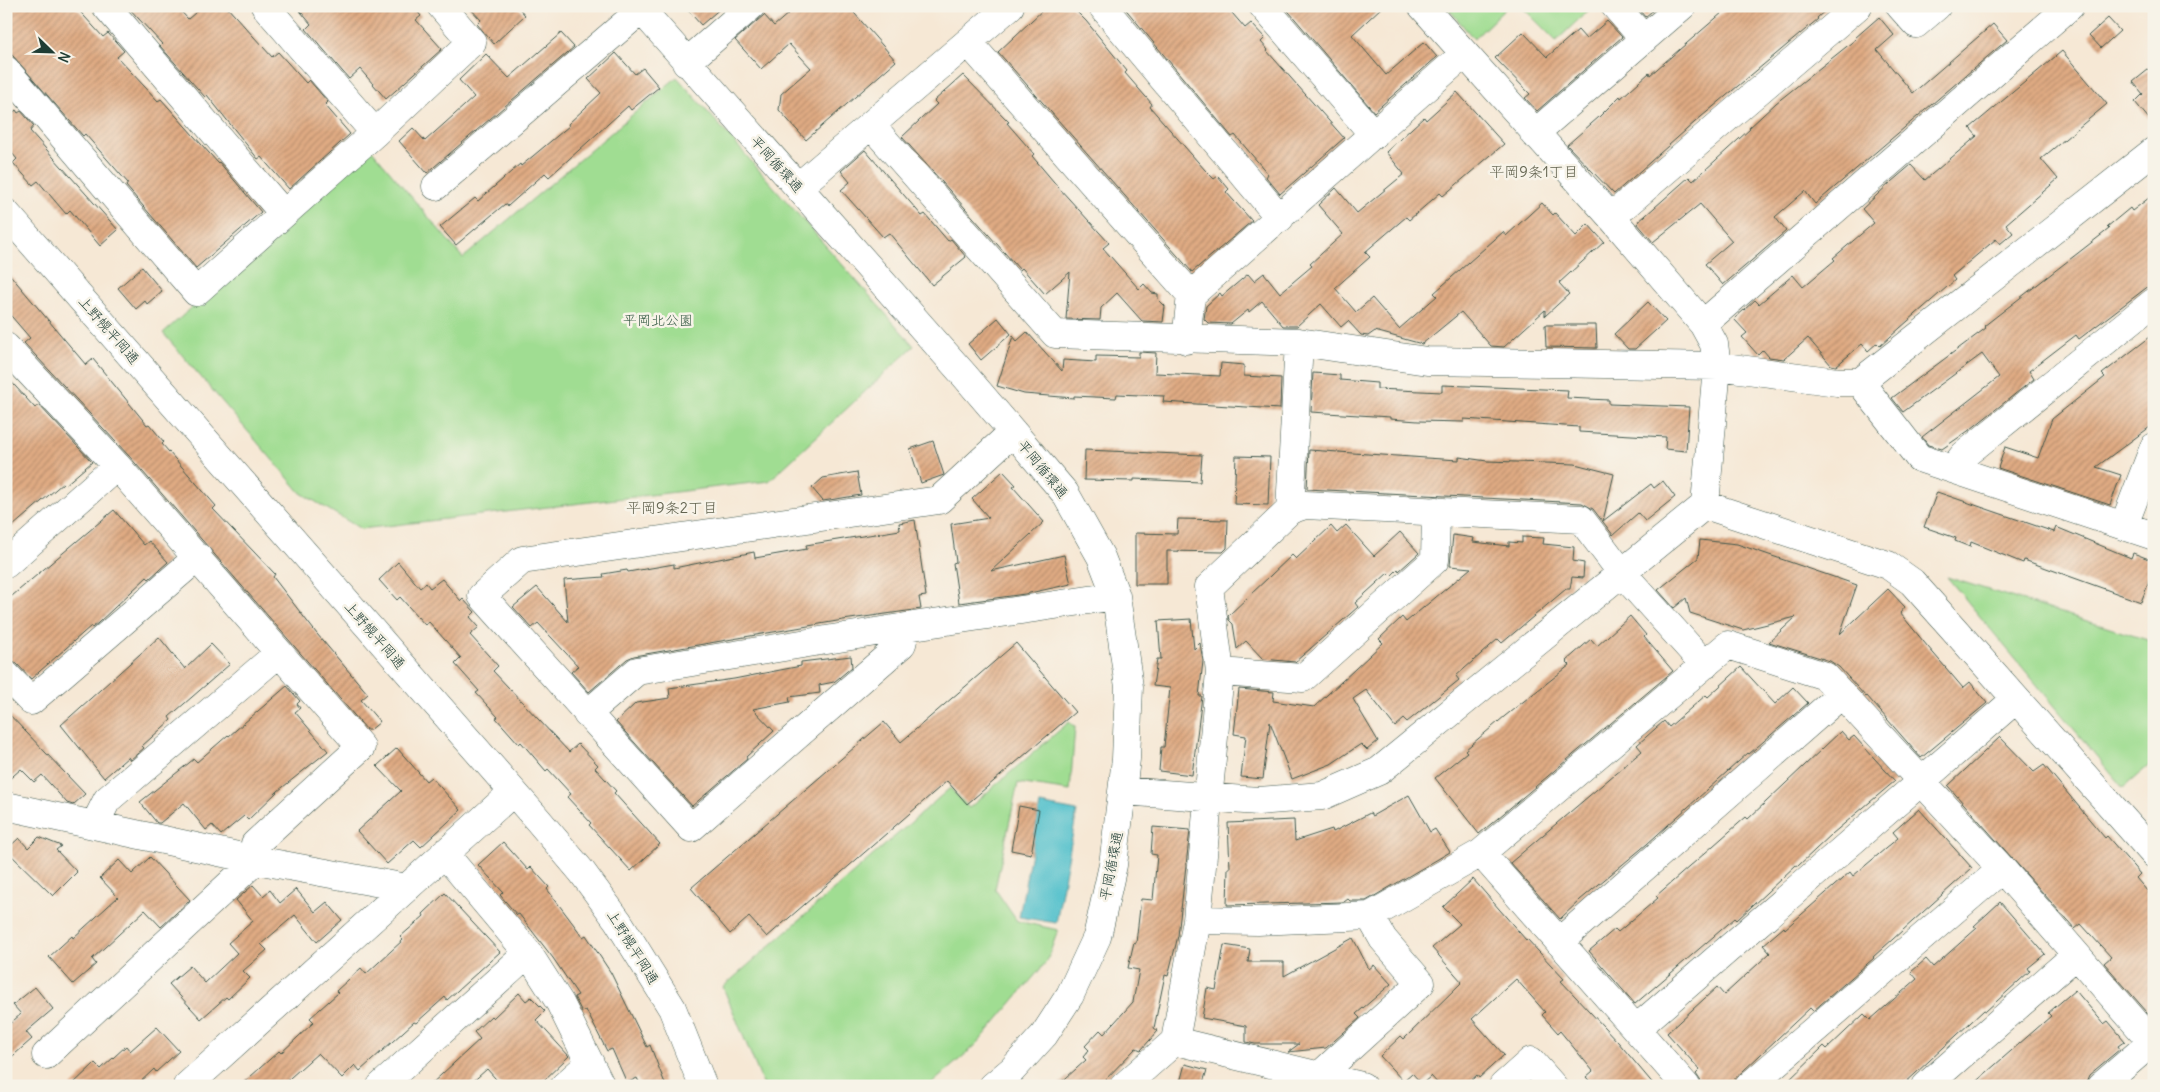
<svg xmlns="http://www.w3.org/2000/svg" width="2160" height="1092" viewBox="0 0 2160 1092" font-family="Delius,'Klee One',sans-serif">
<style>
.green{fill:#a0dd92;stroke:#608d63}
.water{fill:#54c1cc;stroke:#3a7f80}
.building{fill:url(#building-hatch)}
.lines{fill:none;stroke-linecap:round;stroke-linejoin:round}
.minor-casing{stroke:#3f574c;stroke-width:29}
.minor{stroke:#fff;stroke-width:28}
.labels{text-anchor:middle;stroke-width:5;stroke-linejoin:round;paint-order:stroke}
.street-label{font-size:14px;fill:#1f3d34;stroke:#f7f3e8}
.park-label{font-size:14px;fill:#395d47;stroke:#f7f3e8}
.neighbourhood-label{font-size:15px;fill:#636450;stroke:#f7f3e8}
</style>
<defs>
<pattern id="building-hatch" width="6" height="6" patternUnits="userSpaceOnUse" patternTransform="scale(1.25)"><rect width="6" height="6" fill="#e0ab83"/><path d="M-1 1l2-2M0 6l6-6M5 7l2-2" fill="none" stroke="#b58c6c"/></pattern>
</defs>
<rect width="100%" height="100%" fill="#f7f3e8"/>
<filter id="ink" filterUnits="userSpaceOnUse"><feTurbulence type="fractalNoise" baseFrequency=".02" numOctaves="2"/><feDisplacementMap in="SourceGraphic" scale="10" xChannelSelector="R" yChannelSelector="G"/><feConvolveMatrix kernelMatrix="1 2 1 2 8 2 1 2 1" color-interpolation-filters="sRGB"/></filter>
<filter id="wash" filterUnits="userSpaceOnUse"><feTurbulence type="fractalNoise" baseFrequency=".0096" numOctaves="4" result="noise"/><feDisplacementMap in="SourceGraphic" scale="20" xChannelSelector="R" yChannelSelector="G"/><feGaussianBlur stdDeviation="1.12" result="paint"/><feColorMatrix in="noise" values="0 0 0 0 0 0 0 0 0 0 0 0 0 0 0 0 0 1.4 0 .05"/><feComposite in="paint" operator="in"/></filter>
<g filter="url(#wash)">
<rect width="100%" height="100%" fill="#f6e8d5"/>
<path class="green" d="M1446,6H1508L1474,39Z
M1521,6H1593L1556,41Z
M677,77L914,346L769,481L361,529L301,493L163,333L371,149L463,258Z
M1947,577L2154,642V761L2123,788Z
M1069,722L1075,727L1070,791L1018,783L995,889L1017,921L1058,930L1047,961L977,1044L929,1086H764L723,987L950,788L969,808Z"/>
<path class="water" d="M1040,804L1077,811L1056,923L1019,917Z"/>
<g id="blocks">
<path class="building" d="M6,6H75L103,37L108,33L124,51L117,57L158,101L161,99L218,163L219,162L261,212L196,268L126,186L128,183L85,134L83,136L6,48Z
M127,6H176L188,19L203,6H226L272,57L278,52L306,83L309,80L328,102L325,105L350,134L289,189L261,157L258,159L207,95L205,97L160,46L162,44Z
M296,6H413L421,16L416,20L442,49L386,99L360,69L349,79L306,29L311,24Z
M468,6H517L525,15L494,44L477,24L481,20Z
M684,6H723L701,25Z
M797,6H848L896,61L806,140L779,110L781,94L811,68L789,44L761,69L735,40L764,15L774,26Z
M1047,6H1071L1086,21L1127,71L1125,73L1152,104L1150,107L1205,170L1214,179L1218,176L1229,189L1226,192L1252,221L1192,272L998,52Z
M1123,6H1226L1245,28L1251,23L1265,38L1261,42L1268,50L1267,51L1344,138L1280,194L1266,177L1268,174L1235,135L1232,137Z
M1284,6H1383L1352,35L1386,75L1424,42L1437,57L1374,112Z
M1636,6H1658L1645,17Z
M1730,6H1830L1817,18L1818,19L1695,122L1614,194L1567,145L1599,117L1620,96L1621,98L1649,73L1650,75Z
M1879,17L1894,35L1877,50L1913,93L1993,24L2007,40L1815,204L1805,191L1775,217L1786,231L1723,285L1705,264L1732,241L1700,204L1653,242L1637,223L1689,177L1693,181L1750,129L1749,128L1776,103L1856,39L1855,38Z
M2108,18L2120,31L2101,48L2089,35Z
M1607,21L1622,37L1537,111L1525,98L1530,94L1495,58L1523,32L1547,57L1578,30L1586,39Z
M561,33L574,47L427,173L399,141L413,128L425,141L474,97L459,80L486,54L509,78Z
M2062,51L2107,104L2041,159L2058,179L2006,224L2013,233L2000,244L1996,239L1952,276L1955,280L1900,328L1880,346L1877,343L1868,351L1862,344L1836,366L1831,365L1808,338L1784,359L1769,357L1763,350L1758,355L1742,337L1747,333L1734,319L1755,300L1759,304L1793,275L1803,287L1835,260L1833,258L1874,223L1862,209L1891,182L1911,165L1925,180L1977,136L1970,128Z
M616,53L635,74L643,68L659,87L631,110L628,106L549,177L545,173L508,206L505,204L456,245L440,227L475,198L478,201L520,164L521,166L569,126L568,124L601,93L588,79Z
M2154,65V125L2135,102L2143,94L2133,82Z
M963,75L1009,122L1007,123L1034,154L1032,156L1059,188L1109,243L1103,248L1139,289L1144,284L1152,293L1158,294V299L1165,306L1163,322L1142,321L1117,293L1101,308L1100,320L1066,319L1070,272L1045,294L1022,268L1020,270L902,137L937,104L934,101Z
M1457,92L1504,144L1443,196L1440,193L1409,220L1406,217L1365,252L1370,257L1335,288L1356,312L1372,298L1399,329L1437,296L1434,293L1503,232L1506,236L1542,203L1553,215L1555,213L1576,236L1588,224L1604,242L1559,283L1569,294L1545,316V310L1504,347L1491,346L1461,312L1422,344L1375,331L1368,336L1361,335L1348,321L1341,327L1321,304L1297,326H1283L1262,301L1249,312L1248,310L1231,324L1208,323L1204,319L1206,306L1220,293L1222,296L1248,274L1254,281L1264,273L1280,293L1312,266L1310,264L1343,234L1318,205L1336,188L1357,213L1404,174L1386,152L1424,117L1426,120Z
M16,110L18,113L21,111L34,126L30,131L118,230L100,246L70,210L66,214L38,181L33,185L13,163L17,159L6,146V118Z
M865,150L922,216L925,214L948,241L951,239L966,257L932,285L889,233L883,237L841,190L850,182L841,171Z
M2154,194V282L2079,339L2076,335L2029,371L2034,379L1971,429L1942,449L1928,445L1922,437L1999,377L1982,354L1903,412L1892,398L1986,328L1984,326L2011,305L2109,229L2107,227L2130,208L2132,211Z
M142,267L162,291L147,304L145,301L136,309L118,288Z
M6,270L86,365L93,359L147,425L149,424L164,442L162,444L216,506L213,509L275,574L273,577L317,634L368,694L361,700L380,722L370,730H367L129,456L24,343L30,338L6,310Z
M1648,302L1666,321L1635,349H1628L1614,334Z
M998,318L1011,334L981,360L968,344Z
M1545,325H1596L1597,348L1546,347Z
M1027,332L1062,371L1063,360L1096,362V356L1139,357V352L1156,353L1155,373L1220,376L1221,363L1244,365V376L1281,378L1280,409L1163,402L1164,396L1117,394L1116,398L1074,396V398L1024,394L997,386L1013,336L1017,341Z
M2154,334V424L2096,467L2121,475L2110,505L1998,468L2005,447L2038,458L2052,419L2105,377L2102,374Z
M1313,373L1340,375V380L1377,383V389L1442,392V385L1568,390L1567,398L1609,400V404L1689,407L1686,451L1665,449L1666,437L1579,432V427L1464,419V422L1418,421L1390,419V417L1311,412Z
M6,376L35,408L39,405L92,462L65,485L63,483L6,532Z
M933,441L944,475L921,483L910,449Z
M1085,450L1202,455L1200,482L1134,479V481L1084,480Z
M1309,450L1426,458L1459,460V457L1487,461L1575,464L1614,474L1603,521L1651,484L1654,488L1663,481L1675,497L1645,521L1638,513L1613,535L1593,509L1582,503L1307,489Z
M1236,456L1270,457L1268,505L1234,504Z
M1003,471L1016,485L1013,487L1044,522L991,571L1064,555L1071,584L1025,594L959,603L953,563L956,562L951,524L989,518L972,499Z
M857,472L861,495L823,501L812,488L823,478Z
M1937,492L2054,532L2056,527L2131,558L2133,553L2154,561V569L2141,602L2024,560L2023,563L1971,542L1970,547L1955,541L1956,538L1924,527Z
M114,510L144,545L149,541L168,562L149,579L147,577L98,623L92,628L91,626L31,679L17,664L6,657V601Z
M1178,519L1228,520L1227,548L1223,552L1167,551V584H1135V533L1177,534Z
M915,520L926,596L919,597L921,609L843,620L634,656L627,659L589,692L571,672L578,666L538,623L532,628L513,607L537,587L568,622L564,580L604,577L603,574L627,570L628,572L674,564V568L754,552L755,558L807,549L806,545L900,530L899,523Z
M1346,525L1374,556L1400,532L1419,553L1399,571L1398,569L1391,576L1388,573L1355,603L1358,607L1295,662L1263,659L1246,641L1237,649L1233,624L1229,620L1228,616L1292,555L1296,559L1331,526L1337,533Z
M1453,535L1474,538L1473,542L1509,546V542L1522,543V537L1544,538L1543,544L1574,547L1573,561L1584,563L1583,578L1572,577L1570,589H1566L1502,643L1498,639L1456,676L1459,680L1407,722L1404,719L1395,727L1366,690L1353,699L1378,741L1367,750L1361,744L1331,764L1292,779L1270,722L1263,779L1241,777L1246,736L1234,734L1239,689L1274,692L1273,701L1314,707L1383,643L1379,639L1402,617L1406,622L1471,568L1450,566Z
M1700,540L1737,544L1857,585L1840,634L1888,589L1905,607L1900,613L1928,647L1963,688L1970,682L1987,703L1921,758L1867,696L1866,697L1839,667L1830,661L1769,642L1796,617L1743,630L1690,613L1686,598L1674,608L1658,590L1698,558Z
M398,562L420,588L426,583L430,588L442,579L461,601L463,599L475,612L470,617L479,627L470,635L498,666L493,671L569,752L578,744L598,765L595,768L616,791L614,793L660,844L631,871L589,825L591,823L567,797L571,794L548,769L546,771L521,742L519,744L496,718L498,717L476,693L479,691L455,664L461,658L429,622L425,625L400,597L397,600L379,580Z
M1630,616L1646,635L1644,637L1673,671L1479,834L1435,778L1467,752L1465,750L1505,716L1570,665L1566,661L1591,639L1597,646Z
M1191,619L1194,649L1200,643L1203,661L1199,696H1202L1192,775L1159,771L1161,747H1164L1170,688L1153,686L1157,659H1161L1158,621Z
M159,637L185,669L211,644L230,664L169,717L171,720L142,746L144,748L130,760L128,757L104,778L61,725Z
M1016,643L1075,712L967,804L947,781L767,937L749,917L730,934L691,888L884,722L901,742Z
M851,656L852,667L834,682L819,685L820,693L789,697L790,702L753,709L774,731L746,757L747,759L692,806L616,722L636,703L670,698L669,688L734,679L801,666V662Z
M1741,667L1775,704L1793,687L1808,703L1749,754L1748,753L1647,844L1580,900L1560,919L1510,863L1642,751L1637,745L1664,721L1669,727L1706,695L1708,697Z
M287,686L300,701L297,704L300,708L295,712L328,751L278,791L248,820L244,816L221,835L212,825L206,830L184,803L160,823H157L140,802L194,759L197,762L228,735L229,736Z
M6,711L85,794L73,805L67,803L42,775L34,782L21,769L6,782Z
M1841,731L1849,740L1854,736L1895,781L1832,834L1798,866L1796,865L1737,920L1735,918L1635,1004L1589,951L1615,929L1618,932L1658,898L1656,896L1746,817L1748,819Z
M2000,737L2034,772L2044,765L2105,838L2107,836L2140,874L2136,878L2154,899V1020L2104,963L2111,957L2081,924L2075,929L1948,786Z
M397,748L426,781L431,777L461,810L421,847L414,840L387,864L357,831L401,791L377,766Z
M1409,795L1430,832L1435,829L1450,852L1366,901H1350L1348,899L1344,902L1227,905L1228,868H1230L1228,823L1294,820L1295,841L1332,829L1333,832L1370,813L1372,816Z
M1019,806L1039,810L1031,854L1011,850Z
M1919,809L1972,868L1873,957L1874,958L1813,1011L1810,1008L1727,1086H1704L1696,1074L1700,1070L1667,1033L1717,987L1724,995L1770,953L1763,945L1784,927L1785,929L1850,872L1853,876L1898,838L1893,832Z
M1153,827L1190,830L1178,936L1168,976L1165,975L1154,1028L1158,1031L1141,1050L1136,1048L1099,1086H1057L1086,1060L1083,1057L1089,1050L1085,1046L1100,1030L1104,1034L1133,1002L1139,970L1128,968L1134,942L1136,943L1141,899L1153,900L1157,855L1151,854Z
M39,837L61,846L56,850L77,872L53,896L6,850L19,838L28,848Z
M503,842L528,870L531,867L549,887L547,889L583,937L586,935L611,973L647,1047L650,1045L666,1086H641L637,1078L627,1083L612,1049L607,1051L586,1010L582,1012L574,997L578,995L553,958L519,914L517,915L500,895L503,892L478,865Z
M150,857L190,900L161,927L145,910L92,959L96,964L73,984L49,957L72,936L73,938L118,897L100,878L119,860L132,874Z
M1473,879L1526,940L1527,939L1564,979L1561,981L1618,1042L1655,1086H1594L1586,1077L1593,1071L1560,1031L1558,1033L1542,1015L1545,1012L1516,979L1472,1019L1504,1055L1479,1078L1477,1075L1465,1086H1440L1431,1076L1422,1084L1412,1073L1403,1081L1380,1056L1401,1036L1404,1039L1462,982L1432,948L1460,924L1443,907Z
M253,885L263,896L270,890L280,903L296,889L315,912L327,902L342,920L317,942L295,915L261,944L267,950L243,971L250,978L228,999L226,997L201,1019L169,984L190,966L205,983L237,953L228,943L253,921L236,900Z
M445,893L500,952L447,1000L445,997L416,1023L414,1022L360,1071L355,1065L342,1078L318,1053L281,1086H240L279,1051L281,1053L314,1022L310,1018L338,993L336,991L361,968L366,974L403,940L400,937L424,916L423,914Z
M2000,902L2045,954L2028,968L2030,971L1986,1011L1984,1010L1902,1086H1783L1824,1046L1827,1049L1864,1014L1870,1020L1917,979L1911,972L1926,959L1933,967L1977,928L1974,926Z
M1353,938L1369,969L1374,965L1391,984L1356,1014L1360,1018L1326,1048L1288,1052L1299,1044H1255L1246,1042V1026L1202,1018L1207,988L1216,990L1224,945L1250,949L1248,962H1284V976Z
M35,987L53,1009L26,1032L32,1039L6,1062V1027L21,1014L13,1005Z
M2075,990L2104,1024L2108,1021L2125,1041L2118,1046L2120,1049L2089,1075L2086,1082L2082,1086H1971L2051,1016L2048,1013Z
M519,993L526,1001L531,997L545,1011L536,1020L569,1056L538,1086H502L487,1069L468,1086H429L480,1039L474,1032L491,1016L493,1018Z
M157,1027L179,1051L156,1072L154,1069L136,1086H71L95,1063L101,1069L126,1046L130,1051Z
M1185,1064L1207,1070L1202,1086H1179Z"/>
</g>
</g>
<g filter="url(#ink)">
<use href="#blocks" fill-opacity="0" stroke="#3f574c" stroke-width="1"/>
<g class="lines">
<defs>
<path id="minor" d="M106,6L283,213
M265,6L375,133
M638,6L965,376L1065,493L1101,557L1116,596L1129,687L1126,759L1113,865L1097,937L1070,995L1044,1035L1012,1070L993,1086
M1102,6L1280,218
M1263,6L1374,135
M1422,6L1611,217L1703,324L1714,344L1717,366L1705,505
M1615,6L1644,39
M1900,6L1916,24L1937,6
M968,42L1191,295
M686,63L751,6
M6,70L196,292L375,133L472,42L441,6
M871,125L1055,334L1299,342L1427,361L1717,366L1837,382H1860L2154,151
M1534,134L1682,6
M436,186L641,10
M798,187L1010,6
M6,213L538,820L582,872L618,921L672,1008L703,1086
M1611,217L1858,6
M1703,324L2070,6
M1186,340L1191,295L1463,55
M6,347L117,466L361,747L255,844L256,860L46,1055
M1860,382L1919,458L2154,536
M1953,469L1964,455L2154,302
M1290,510L1299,342
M2124,525L2154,447
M6,564L117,466
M906,627L902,644L691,828L482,596L522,560L939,500L1013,432
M1220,672L1303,678L1435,560L1436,511
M6,675L31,701L198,557
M587,714L637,671L906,627L1116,596
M1123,791L1258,801L1322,796L1379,771L1705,505L1888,565L1912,582L2154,854
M6,806L256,860L407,888
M95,824L107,800L279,653
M444,853L528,953L560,1003L601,1086
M1481,853L1686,1086
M1197,920L1258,921L1370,916L1481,853L1728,645L1825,676L2002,869L2154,1044
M1559,942L1842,694
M1636,1029L2016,699
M1175,1041L1362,1086
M187,1086L513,792
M381,1086L528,953
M564,1086L590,1063
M1124,1086L1175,1041L1197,920L1220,672L1209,587L1290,510L1305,505L1581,519L1622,573L1705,665
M1308,1086L1421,983L1383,939L1370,916
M1503,1086L1531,1061L1553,1086
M1749,1086L2002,869
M1926,1086L2076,955
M2101,1086L2152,1042"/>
</defs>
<use href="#minor" class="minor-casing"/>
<use href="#minor" class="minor"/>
</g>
</g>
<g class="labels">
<g class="street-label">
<text transform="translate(777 164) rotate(48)" y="5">平岡循環通</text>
<text transform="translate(109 330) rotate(49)" y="5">上野幌平岡通</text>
<text transform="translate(1043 469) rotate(51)" y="5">平岡循環通</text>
<text transform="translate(375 635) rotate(49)" y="5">上野幌平岡通</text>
<text transform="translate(1111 866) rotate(-79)" y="5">平岡循環通</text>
<text transform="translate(633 947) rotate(58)" y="5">上野幌平岡通</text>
</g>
<g class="park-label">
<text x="658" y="325">平岡北公園</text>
</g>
<g class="neighbourhood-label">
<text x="1534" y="177">平岡9条1丁目</text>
<text x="672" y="513">平岡9条2丁目</text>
</g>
</g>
<rect width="2160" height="1092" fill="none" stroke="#f7f3e8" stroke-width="25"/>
<g transform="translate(52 52) rotate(113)" stroke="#f7f3e8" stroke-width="4" paint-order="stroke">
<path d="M0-4L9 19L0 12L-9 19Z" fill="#1f3d34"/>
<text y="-8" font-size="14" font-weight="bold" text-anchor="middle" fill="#1f3d34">N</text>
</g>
</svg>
